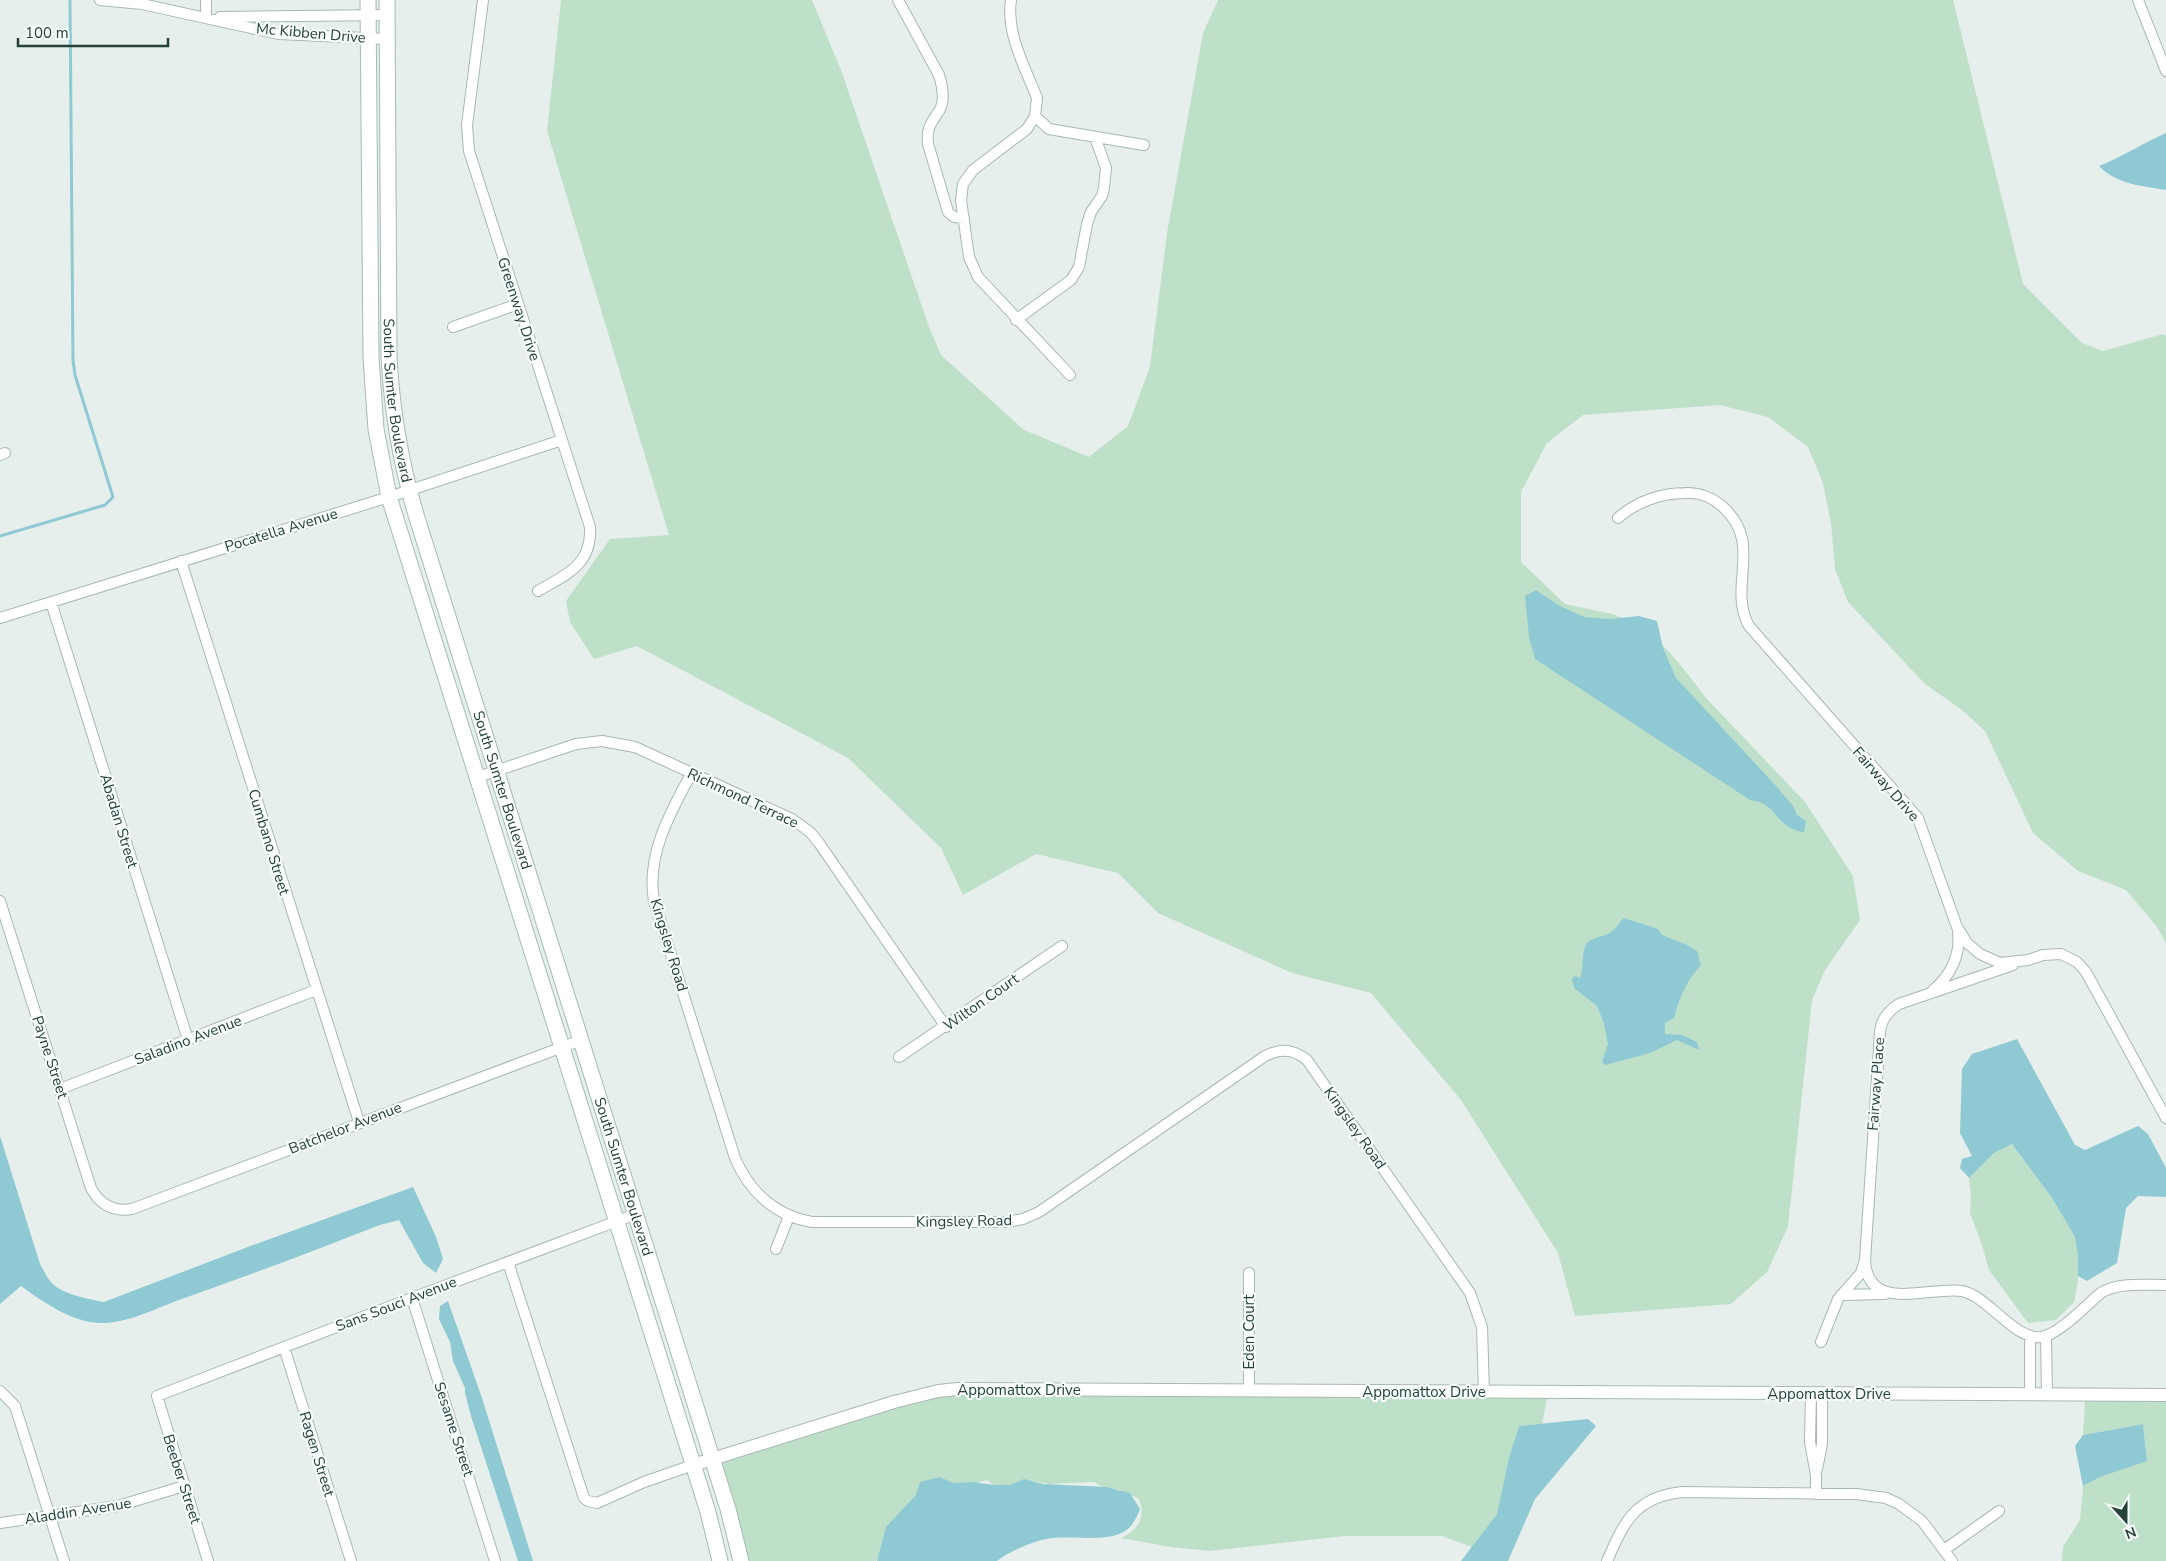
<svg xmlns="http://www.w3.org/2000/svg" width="2166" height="1561" viewBox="0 0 2166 1561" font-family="'Nunito Sans',sans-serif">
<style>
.green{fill:#bfe0c8}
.water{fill:#8ec9d4}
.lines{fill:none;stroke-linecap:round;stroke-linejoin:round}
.stream{stroke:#8ec9d4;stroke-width:3}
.minor-casing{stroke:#a8b8b2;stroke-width:12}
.tertiary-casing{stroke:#a8b8b2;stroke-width:14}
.secondary-casing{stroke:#a4bbb3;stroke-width:17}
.minor{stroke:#fff;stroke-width:10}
.tertiary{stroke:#fff;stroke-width:12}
.secondary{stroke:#fff;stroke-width:15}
.labels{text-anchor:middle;stroke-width:4.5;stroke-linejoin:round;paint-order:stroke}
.street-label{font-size:15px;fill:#24423a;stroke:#f7fbf9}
</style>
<rect width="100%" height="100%" fill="#e6efeb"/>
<path class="green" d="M561,0H812L841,70L929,327L941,355L1024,430L1089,457L1128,426L1150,367L1167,233L1203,33L1218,0H1953L2023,284L2082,343L2103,351L2163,334L2166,336V943L2157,927L2126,890L2078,871L2033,833L1985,731L1962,710L1925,684L1848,602L1835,569L1831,523L1823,483L1808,447L1768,417L1720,405L1583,415L1547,443L1521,492V562L1565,604L1612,614L1645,626L1679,663L1707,699L1805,802L1853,876L1860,920L1825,970L1812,1000L1788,1227L1767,1272L1731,1304L1575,1316L1558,1253L1461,1100L1371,993L1292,973L1158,913L1118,873L1036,854L963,895L941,848L848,758L637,646L594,659L570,622L566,601L610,539L669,535L547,131Z
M2012,1144L2052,1198L2075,1237L2078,1256V1282L2074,1302L2056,1320L2028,1323L1989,1270L1982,1245L1970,1213L1971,1195L1969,1178L1994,1153Z
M959,1395L1547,1398L1542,1424L1519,1426L1497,1514L1472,1547L1442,1536H1345L1210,1551L1171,1547L1121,1538C1139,1530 1147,1516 1138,1498L1117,1489L1105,1488L1094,1482L1050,1484L1026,1480L1001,1490L987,1480L958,1488L880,1555L876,1561H746L719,1463L895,1407L939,1396Z
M2085,1401H2166V1561H2062L2063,1547L2080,1520L2083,1486L2100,1477L2147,1460L2143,1424L2083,1435Z"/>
<path class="water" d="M2166,133V190C2142,186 2116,184 2099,166C2122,157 2143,143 2166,133Z
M1536,590L1558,605L1584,617L1610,619L1639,616L1657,621L1663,648L1676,678L1777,787L1793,806L1797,815L1806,821L1804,832C1780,829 1778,811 1762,803C1758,801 1753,801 1750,800L1535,659L1529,637L1525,596Z
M1624,918L1658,929L1662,935L1687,945L1697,951L1701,965C1687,980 1679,998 1674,1018L1665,1023V1034L1682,1035L1697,1042L1699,1050L1677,1040L1650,1053L1605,1065L1602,1062L1608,1044L1604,1023L1597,1006L1574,988L1572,979L1575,976L1580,978C1584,968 1581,958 1585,947C1588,937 1603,938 1611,932C1617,928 1619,922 1624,918Z
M2017,1039L2075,1145L2085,1150L2138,1126L2148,1134L2166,1168V1197L2138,1196L2126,1208L2117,1263L2087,1281L2078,1276V1256L2075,1237L2052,1198L2012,1144L1994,1153L1969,1178L1960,1168L1962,1159L1972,1156L1960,1133L1962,1069L1972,1054Z
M0,1136L40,1264C43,1269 46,1276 50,1281C59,1294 89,1299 104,1302L253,1245L413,1187L436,1237L443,1259L436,1273L423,1263L399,1220L380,1225C313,1251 245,1277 176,1301C153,1310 125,1324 99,1323C72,1322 43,1302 21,1286L0,1304Z
M448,1301L482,1398L533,1561H518L471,1416L465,1393V1388L453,1361L450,1342L439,1319L440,1306Z
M1588,1419L1596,1426L1535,1499L1508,1561H1461L1497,1514L1509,1458L1519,1426Z
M2143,1424L2147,1461L2100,1477L2083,1486L2075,1446L2083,1435Z
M940,1477L953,1483L973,1482L994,1485H1010L1024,1479L1043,1484L1106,1487L1130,1493L1140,1509C1137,1517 1133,1526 1125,1531C1109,1542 1073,1536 1053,1538C1038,1539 1009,1551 997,1561H877L886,1527L916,1495L920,1482Z"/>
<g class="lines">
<path class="stream" d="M0,536L105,505L113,497L75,375L73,360L70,0"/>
<defs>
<path id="minor" d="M100,0L142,4L278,34L387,39
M206,0V17
M483,0L467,125L469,151L590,527C592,565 567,574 538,591
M898,0L939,75C942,85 946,101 939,111C931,123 926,129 928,144L948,212L954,217L964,218
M1011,0C1006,34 1025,67 1037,98L1035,116L1027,129L973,170L963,184L961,200L969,257L978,277L1070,375
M2138,0L2166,71
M220,17L387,15
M1035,116L1049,129L1144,145
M1016,320L1071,280L1079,267L1087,224L1091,212L1102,196L1104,188L1106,168L1095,137
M453,327L518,304
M0,455L5,453
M1618,518C1636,502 1661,493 1685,493C1699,492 1713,498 1723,507C1764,544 1727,586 1749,626L1918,818L1957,927L1967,943L1980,954L2000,963L2028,960L2043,955L2061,954L2077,962L2086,972L2166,1118
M181,561L359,1122
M51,602L188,1040
M0,618L389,497L562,440
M691,774C670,813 646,855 654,901L735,1158C749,1191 775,1216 812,1222H1006L1023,1219L1039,1212L1265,1056C1281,1048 1293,1049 1307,1060L1470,1293L1482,1327L1484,1392
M478,777L576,744L602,741L635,747L792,819L810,832L819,843L946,1027
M0,901L91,1188C100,1205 114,1212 132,1209L581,1040
M2013,965L1899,1004C1888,1011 1881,1019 1880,1032L1865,1260C1867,1314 1929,1286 1962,1291C1988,1296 2014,1340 2041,1337C2059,1335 2087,1304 2102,1292C2121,1282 2145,1285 2166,1285
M1933,990C1950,977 1961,954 1958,933
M899,1057L1062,946
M60,1089L316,990
M776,1249L789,1216
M508,1262L584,1498L588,1501L597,1503L644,1482L693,1465
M1249,1273V1390
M1841,1295L1885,1294
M412,1298L495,1561
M2030,1336V1395
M2046,1336L2047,1395
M1821,1342L1838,1299L1861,1273L1864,1263
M284,1347L351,1561
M0,1391L15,1406L64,1561
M1811,1394L1810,1442L1816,1475V1494
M1817,1469L1822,1444V1394
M0,1523L118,1506L184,1486
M1944,1550L1999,1511
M208,1561L157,1396L412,1298L636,1214
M1607,1561C1624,1522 1635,1497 1682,1492L1856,1494L1886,1498L1899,1504L1922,1521L1952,1561"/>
<path id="tertiary" d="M693,1465L894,1402L938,1391L958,1389L2166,1395"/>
<g id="secondary">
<path d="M368,0L371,358L376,429L389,497L708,1512L720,1561"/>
<path id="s1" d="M387,0L389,357C392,413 401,465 417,518L728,1509L741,1561"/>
</g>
</defs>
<use href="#minor" class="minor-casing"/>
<use href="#tertiary" class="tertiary-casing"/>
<use href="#secondary" class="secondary-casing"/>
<use href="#minor" class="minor"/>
<use href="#tertiary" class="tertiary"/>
<use href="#secondary" class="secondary"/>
</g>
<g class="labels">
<g class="street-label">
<text transform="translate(311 33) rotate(5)" y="5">Mc Kibben Drive</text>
<text transform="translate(519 309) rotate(72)" y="5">Greenway Drive</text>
<text dy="5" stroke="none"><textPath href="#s1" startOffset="401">South Sumter Boulevard</textPath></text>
<text transform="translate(281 530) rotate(-17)" y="5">Pocatella Avenue</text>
<text transform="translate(1886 784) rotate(49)" y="5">Fairway Drive</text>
<text dy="5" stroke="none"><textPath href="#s1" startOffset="806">South Sumter Boulevard</textPath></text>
<text transform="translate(743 798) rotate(25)" y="5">Richmond Terrace</text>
<text transform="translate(119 821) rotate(73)" y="5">Abadan Street</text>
<text transform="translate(269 842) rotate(73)" y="5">Cumbano Street</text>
<text transform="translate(669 945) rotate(73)" y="5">Kingsley Road</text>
<text transform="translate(981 1002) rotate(-35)" y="5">Wilton Court</text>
<text transform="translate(188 1040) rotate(-21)" y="5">Saladino Avenue</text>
<text transform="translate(50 1057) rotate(72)" y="5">Payne Street</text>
<text transform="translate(1876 1084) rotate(-86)" y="5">Fairway Place</text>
<text transform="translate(345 1128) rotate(-21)" y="5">Batchelor Avenue</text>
<text transform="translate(1355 1128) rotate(55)" y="5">Kingsley Road</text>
<text dy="5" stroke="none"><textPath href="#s1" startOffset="1211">South Sumter Boulevard</textPath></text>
<text transform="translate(964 1221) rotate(-1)" y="5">Kingsley Road</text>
<text transform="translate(396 1304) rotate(-21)" y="5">Sans Souci Avenue</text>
<text transform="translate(1249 1332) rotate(-90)" y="5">Eden Court</text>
<text x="1019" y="1395">Appomattox Drive</text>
<text x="1424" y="1397">Appomattox Drive</text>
<text x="1829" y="1399">Appomattox Drive</text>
<text transform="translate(454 1429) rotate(72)" y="5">Sesame Street</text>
<text transform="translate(317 1454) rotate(73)" y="5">Ragen Street</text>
<text transform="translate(182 1479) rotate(72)" y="5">Beeber Street</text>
<text transform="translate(78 1511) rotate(-9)" y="5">Aladdin Avenue</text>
</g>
</g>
<g transform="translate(2126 1521) rotate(159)" stroke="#f7fbf9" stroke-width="4" paint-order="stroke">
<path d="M0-4L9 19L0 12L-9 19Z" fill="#24423a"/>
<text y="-8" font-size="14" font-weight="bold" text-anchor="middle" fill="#24423a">N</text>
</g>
<path d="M18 38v8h150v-8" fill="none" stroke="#24423a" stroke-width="2.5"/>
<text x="25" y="38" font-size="15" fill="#24423a" stroke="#f7fbf9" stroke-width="4" paint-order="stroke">100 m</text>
</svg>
